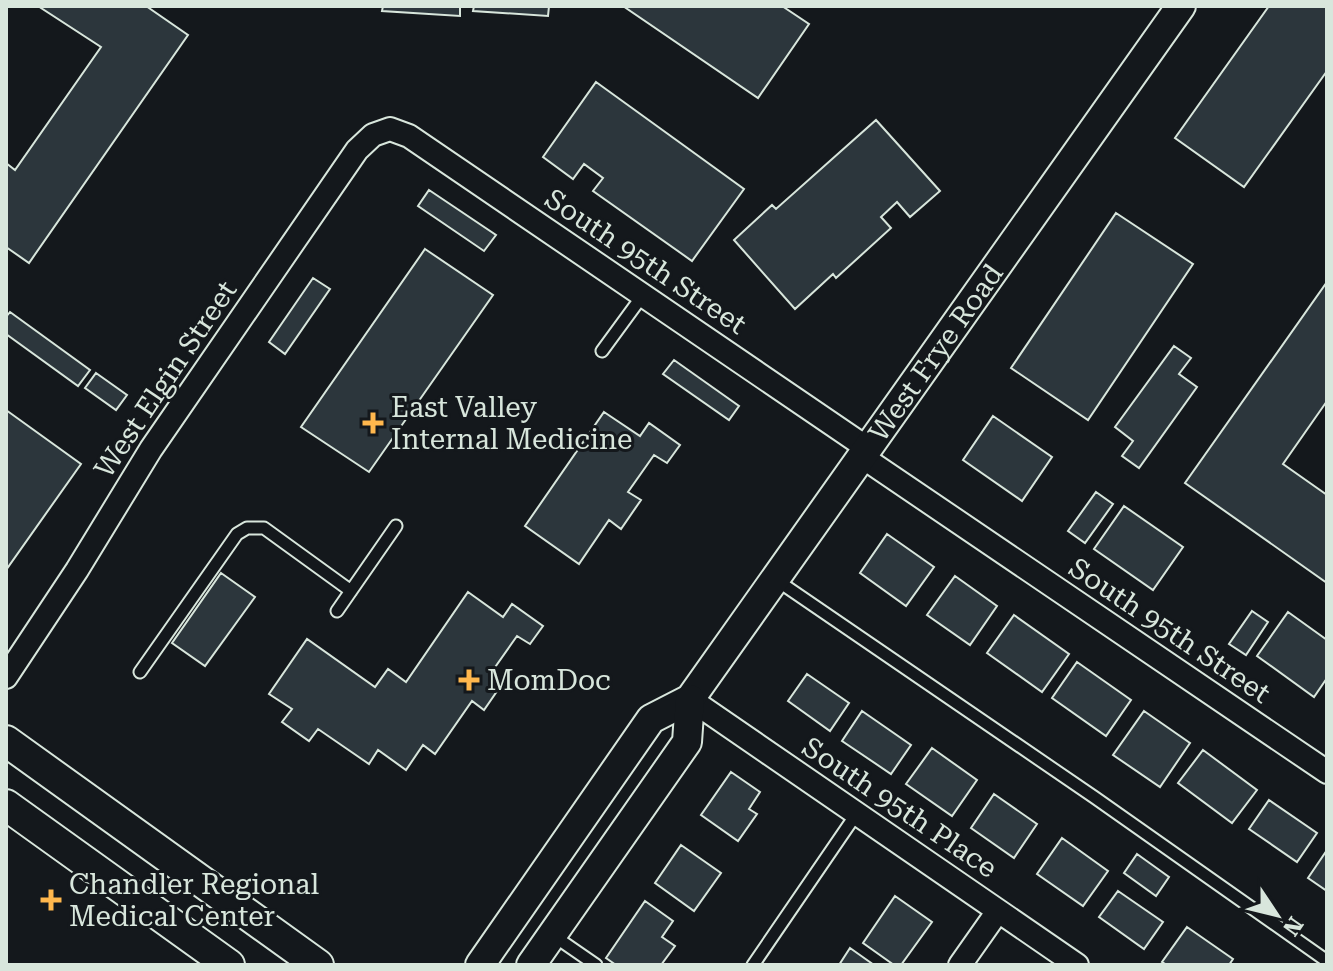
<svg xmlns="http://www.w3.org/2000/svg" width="1333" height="971" viewBox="0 0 1333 971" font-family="'Roboto Serif',serif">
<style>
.building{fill:#2c363c;stroke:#d8e6dc;stroke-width:2}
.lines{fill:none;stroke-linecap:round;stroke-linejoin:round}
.service-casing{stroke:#d8e6dc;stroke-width:15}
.minor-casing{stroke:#d8e6dc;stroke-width:26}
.tertiary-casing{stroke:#d8e6dc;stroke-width:32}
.secondary-casing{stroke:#d8e6dc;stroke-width:34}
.service{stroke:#14181c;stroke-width:11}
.minor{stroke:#14181c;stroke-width:22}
.tertiary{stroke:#14181c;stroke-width:28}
.secondary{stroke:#14181c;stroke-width:30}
.poi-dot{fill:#ffb74d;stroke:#14181c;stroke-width:3}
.labels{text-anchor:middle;stroke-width:6;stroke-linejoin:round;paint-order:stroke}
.street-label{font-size:28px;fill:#d8e6dc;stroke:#14181c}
.poi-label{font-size:28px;fill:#d8e6dc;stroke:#14181c;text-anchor:start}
</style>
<rect width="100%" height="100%" fill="#14181c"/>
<path class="building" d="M38,6H146L188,35L29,263L6,247V163L15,170L101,47Z
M383,6H460V16L382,11Z
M474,6H549L548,16L473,11Z
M623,6H782L809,24L758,98Z
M1269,6H1327V71L1244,187L1175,138Z
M596,82L744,189L692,261L593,191L603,178L584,164L573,179L543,157Z
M876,120L940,191L910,217L897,202L881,217L891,228L836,278L833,274L795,309L734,240L772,205L776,209Z
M429,190L496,235L484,251L418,206Z
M1116,213L1193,264L1088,420L1011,368Z
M425,249L493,295L369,472L301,427Z
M313,278L330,289L285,354L269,342Z
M1327,282V401L1283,464L1327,495V583L1185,483Z
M10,312L90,370L78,386L6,334V317Z
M1174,346L1191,358L1179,374L1197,387L1139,468L1122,456L1133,441L1115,427Z
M674,360L739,406L729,420L663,374Z
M96,373L127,395L116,410L85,388Z
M6,410L81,464L6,570Z
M604,412L640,436L649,423L680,445L667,463L654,455L628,492L641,500L621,529L609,520L579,564L525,526Z
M993,416L1052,457L1022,501L963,460Z
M1096,492L1113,504L1085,543L1068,531Z
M1124,506L1183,547L1153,590L1094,549Z
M887,534L934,567L906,606L860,573Z
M221,573L255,597L205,666L172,643Z
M955,576L997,606L970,645L927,615Z
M468,592L503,617L512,604L543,626L530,644L517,636L491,673L504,681L484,710L472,701L435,754L423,745L406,770L378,750L369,764L318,729L309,741L282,722L292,709L269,694L307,639L375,687L388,669L406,682Z
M1252,611L1268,622L1246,655L1229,644Z
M1288,612L1327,640V678L1314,697L1257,656Z
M1014,615L1069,654L1042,692L987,653Z
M1077,662L1131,700L1106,736L1052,698Z
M807,674L849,703L830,731L788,701Z
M862,711L911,745L891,774L842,741Z
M1144,711L1190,743L1160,787L1113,755Z
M932,748L977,780L952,816L906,784Z
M1203,750L1257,790L1232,823L1178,783Z
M731,772L760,792L749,809L757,814L738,841L701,815Z
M994,794L1037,824L1014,858L971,828Z
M1269,800L1317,833L1297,862L1249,829Z
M1062,838L1108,871L1083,906L1037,874Z
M681,845L721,873L694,911L655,883Z
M1327,850V891L1308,878Z
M1137,854L1169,877L1156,896L1124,873Z
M1118,891L1163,922L1144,949L1099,917Z
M895,896L932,922L901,965H894L863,943Z
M645,901L673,921L662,937L675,946L661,965H616L606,958Z
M1187,927L1233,959L1229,965H1167L1162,962Z
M850,948L874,965H839Z"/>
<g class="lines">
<defs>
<path id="service" d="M602,351L643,295
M775,579L1094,797L1327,961
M337,611L396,526
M140,672L237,534L247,528H264L351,591
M554,936L596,965
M753,965L857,813"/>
<path id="minor" d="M861,456L1327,772
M6,677L77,570L151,449L357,150L373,135L390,129L409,136L867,448
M690,699L1077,965
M960,965L998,911"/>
<g id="tertiary">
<path id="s1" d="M480,965L651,719L690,699L1181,6"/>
<path d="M531,965L687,742L690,699"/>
</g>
<path id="secondary" d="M6,741L318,965
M6,805L229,965"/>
</defs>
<use href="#service" class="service-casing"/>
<use href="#minor" class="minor-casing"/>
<use href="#tertiary" class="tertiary-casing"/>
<use href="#secondary" class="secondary-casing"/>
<use href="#service" class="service"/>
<use href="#minor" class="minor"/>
<use href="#tertiary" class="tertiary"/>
<use href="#secondary" class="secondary"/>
</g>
<g class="poi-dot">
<path d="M369 411h8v8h8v8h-8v8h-8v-8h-8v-8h8z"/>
<path d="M465 668h8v8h8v8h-8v8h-8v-8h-8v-8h8z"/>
<path d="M47 888h8v8h8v8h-8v8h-8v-8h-8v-8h8z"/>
</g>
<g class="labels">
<g class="street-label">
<text transform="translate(646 261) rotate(34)" y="10">South 95th Street</text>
<text dy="10" stroke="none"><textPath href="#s1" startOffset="768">West Frye Road</textPath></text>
<text transform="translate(165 379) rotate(-56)" y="10">West Elgin Street</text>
<text transform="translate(1170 630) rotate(34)" y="10">South 95th Street</text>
<text transform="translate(900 807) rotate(34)" y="10">South 95th Place</text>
</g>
<g class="poi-label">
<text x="391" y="417">East Valley<tspan x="391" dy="32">Internal Medicine</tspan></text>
<text x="487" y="690">MomDoc</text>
<text x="69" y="894">Chandler Regional<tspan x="69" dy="32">Medical Center</tspan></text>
</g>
</g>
<rect width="1333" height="971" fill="none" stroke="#d8e6dc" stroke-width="16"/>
<g transform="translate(1277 915) rotate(125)" stroke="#14181c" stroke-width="6" paint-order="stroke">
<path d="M0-6L14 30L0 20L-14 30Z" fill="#d8e6dc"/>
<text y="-12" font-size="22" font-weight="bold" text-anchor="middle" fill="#d8e6dc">N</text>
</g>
</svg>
